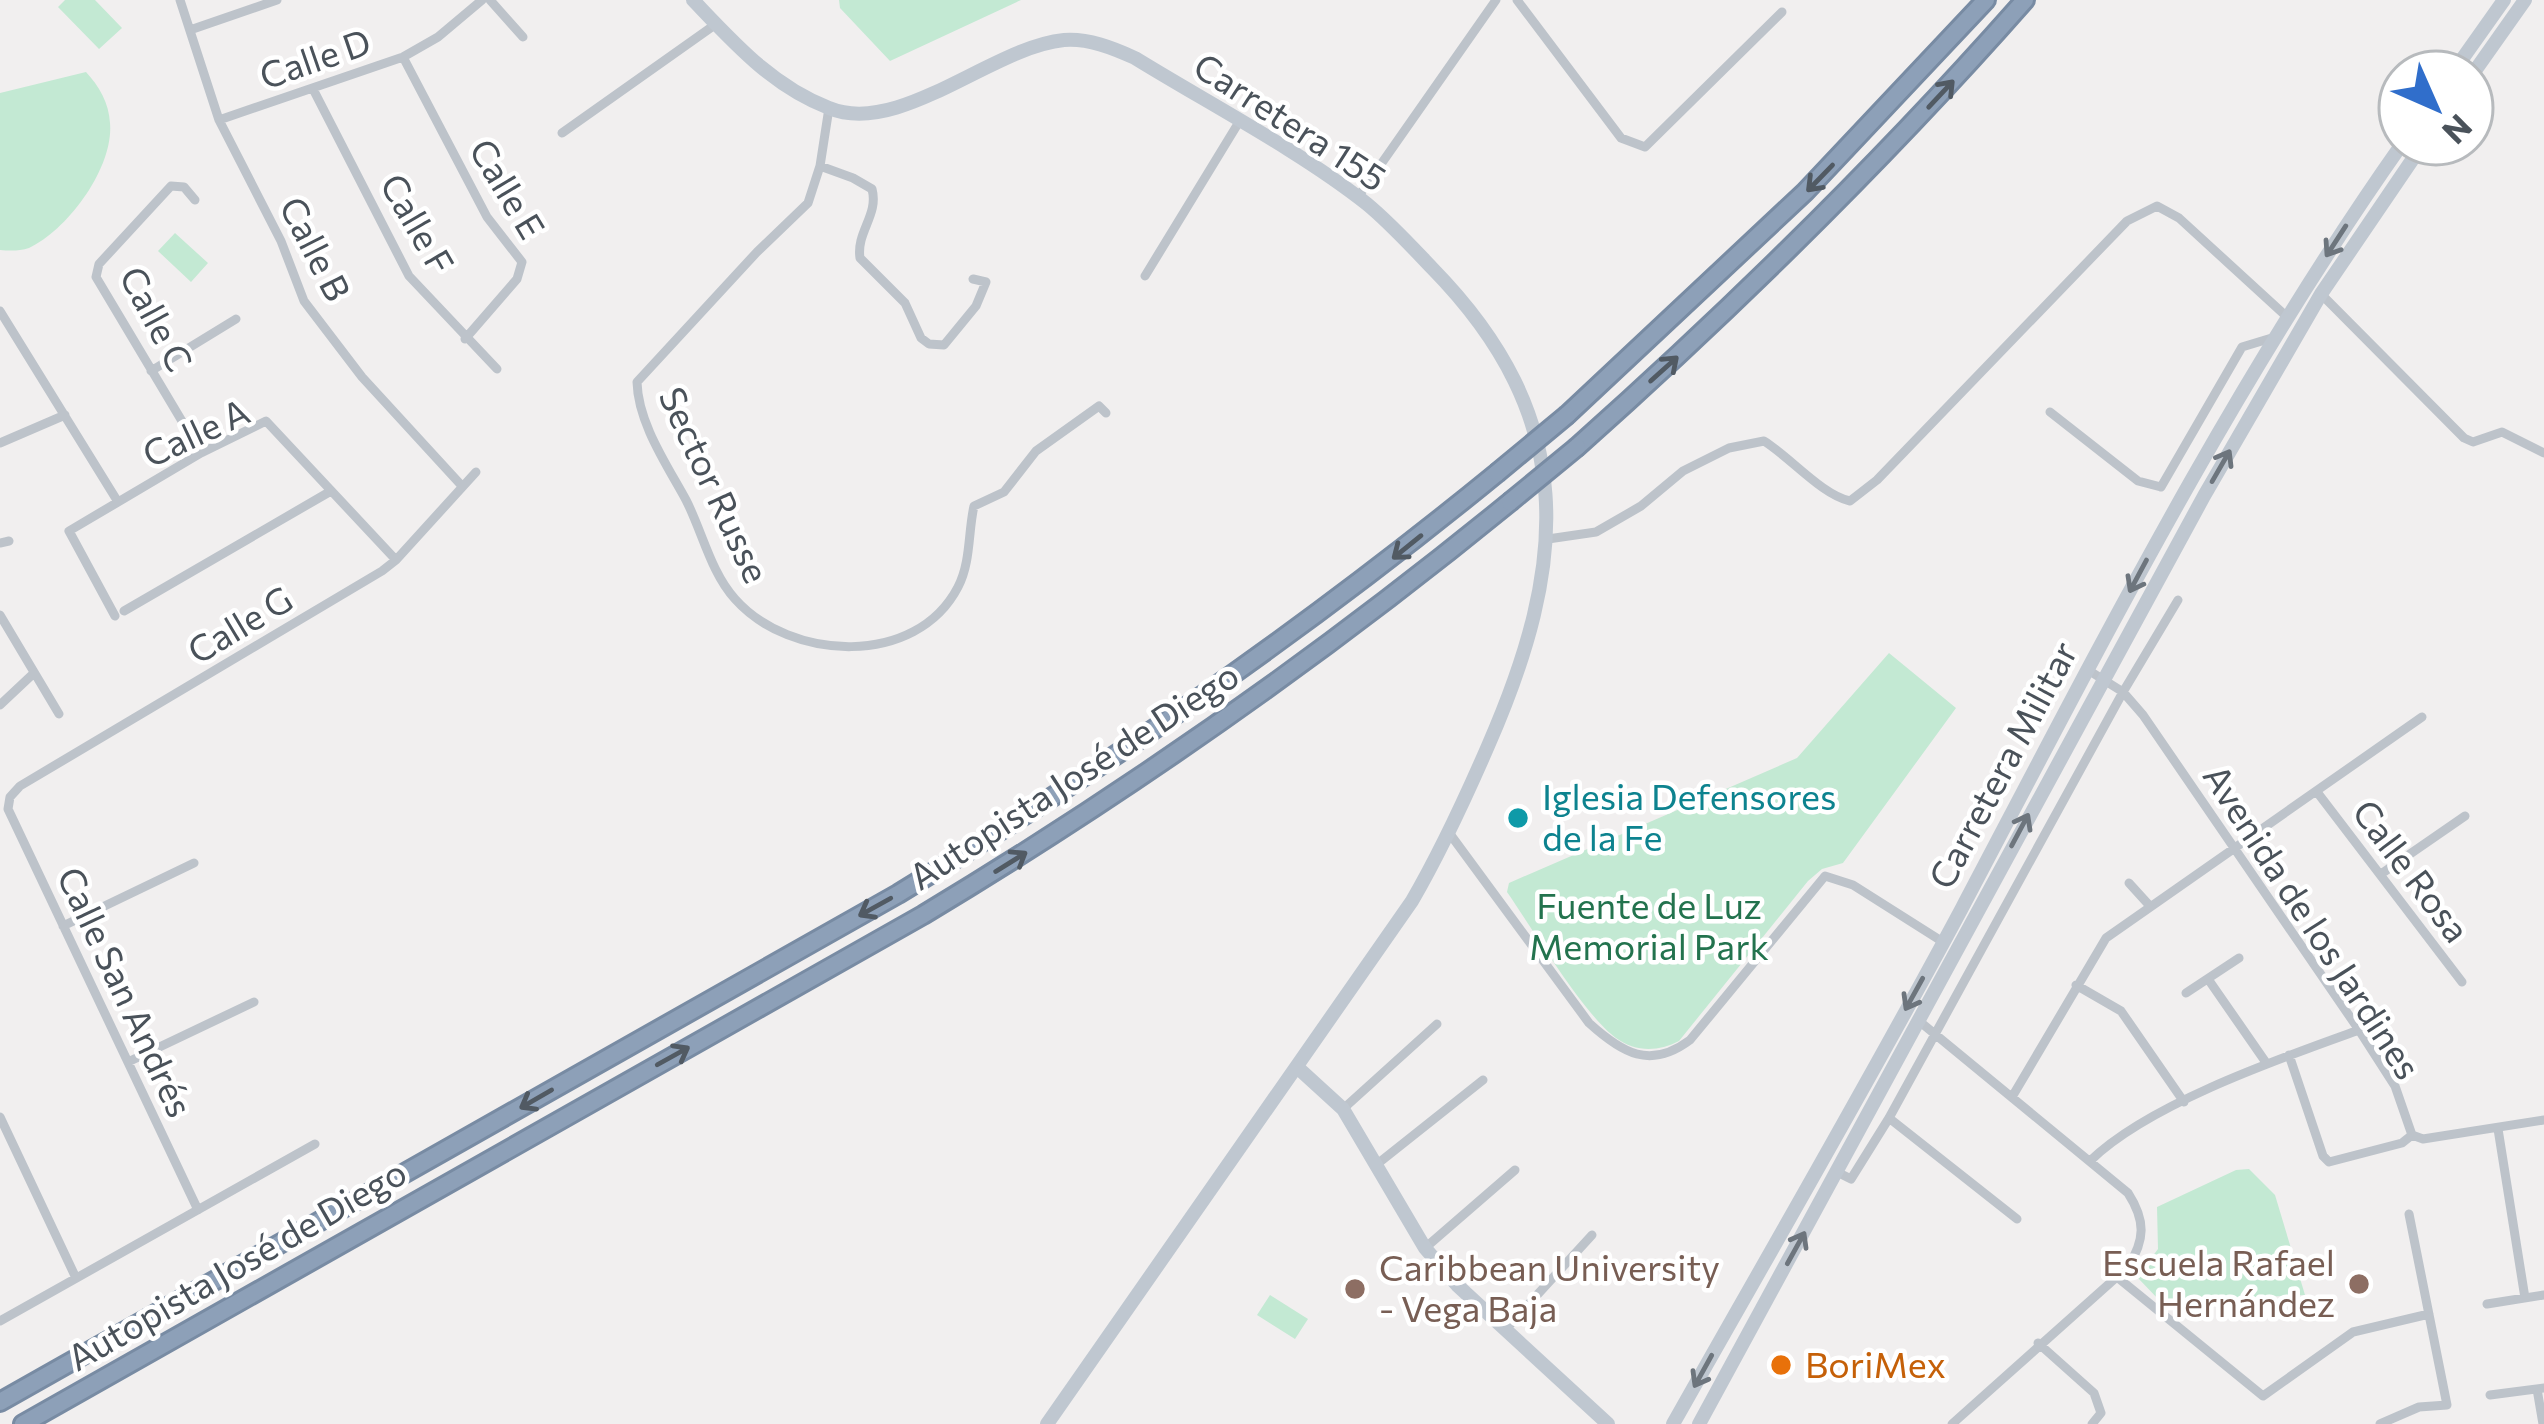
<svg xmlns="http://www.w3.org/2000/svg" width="2544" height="1424" viewBox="0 0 2544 1424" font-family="Commissioner,sans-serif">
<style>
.green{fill:#c3e9d3}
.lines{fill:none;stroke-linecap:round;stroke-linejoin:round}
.highway-casing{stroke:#788ba3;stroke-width:22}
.street{stroke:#bdc3ca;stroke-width:9}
.secondary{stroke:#bfc7d0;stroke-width:14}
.highway{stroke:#8da0b8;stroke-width:16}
.highway-bridge-casing{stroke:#788ba3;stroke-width:22;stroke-linecap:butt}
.highway-bridge{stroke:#8da0b8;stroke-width:16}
.oneway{stroke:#515a63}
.oneway2{stroke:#6d757d}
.culture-dot{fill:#0f9aa8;stroke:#fff;stroke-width:4.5}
.education-dot{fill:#8d6e63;stroke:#fff;stroke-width:4.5}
.food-dot{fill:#e8710a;stroke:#fff;stroke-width:4.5}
.labels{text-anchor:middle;stroke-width:9;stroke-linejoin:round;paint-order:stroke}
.street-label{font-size:36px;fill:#4a525a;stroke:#fff}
.culture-label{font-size:36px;fill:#0d838f;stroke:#fff;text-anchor:start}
.park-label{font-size:36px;fill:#23734e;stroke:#fff}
.education-label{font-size:36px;fill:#785e54;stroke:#fff;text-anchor:end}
.food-label{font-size:36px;fill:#c56008;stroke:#fff;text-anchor:start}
</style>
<rect width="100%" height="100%" fill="#f1efef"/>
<path class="green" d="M65,0H95L122,28L99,49L58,7Z
M839,0H1021L890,61L840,8Z
M86,72C99,86 109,103 110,123C114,167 68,230 29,248C20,251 10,251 0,250V93Z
M175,233L208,263L191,282L158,251Z
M1889,653L1956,708L1843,863L1822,869L1808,881L1679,1041C1658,1052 1635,1052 1616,1038C1584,1015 1532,928 1507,892L1509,883L1797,758Z
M2249,1169L2275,1195L2305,1295L2161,1302L2137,1277L2158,1249L2157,1207L2236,1170Z
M1270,1295L1308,1319L1295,1339L1257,1315Z"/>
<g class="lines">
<defs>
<path id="highway" d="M1567,415L1805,192L1986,0
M1577,447C1735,306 1885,159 2025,0
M0,1402L898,894C1109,766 1306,629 1497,473
M23,1424L923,915C1129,791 1324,654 1510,502"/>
</defs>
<use href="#highway" class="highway-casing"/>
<path class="street" d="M180,0L219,120L281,241L304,301L362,377L462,486
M490,0L523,37
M1517,0L1621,138L1645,147L1782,12
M190,30L277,0
M403,57L487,217L522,262L517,279L465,339
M313,89L409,276L497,369
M829,108L820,166L808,203L757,252L637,382C638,423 667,465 686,500C702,531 711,573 735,599C790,661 916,668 958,587C971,562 968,532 974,506L1004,492L1036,451L1099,406L1106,413
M219,120L403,57L438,37L482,0
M562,133L716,24
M820,166L853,178L872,189C879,215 856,232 860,258L905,303L921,338L929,344L944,345L976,306L986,282L973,279
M1358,197L1496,0
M195,200L184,187L171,186L99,264L96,277L201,453
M1145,276L1239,122
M2321,294L2464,438L2473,442L2502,432L2544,453
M0,311L118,502
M151,371L236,319
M2050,412L2138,481L2161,487
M0,443L65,415
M2161,487L2242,347L2275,337
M1548,539L1596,532L1641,506L1683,471L1729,448L1764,441C1791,458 1822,495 1850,501L1877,480L2127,221L2157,206L2179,218L2287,317
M0,543L9,541
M124,611L331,491
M0,615L59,714
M115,616L69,531L201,453L266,421L396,560
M2088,670L2123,692L2143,715L2359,1030L2395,1086L2412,1135L2423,1139L2544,1120
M0,705L34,673
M2317,792L2462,982
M1450,834L1589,1023C1622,1053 1650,1070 1690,1040L1825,876L1853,885L1943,942
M2381,874L2465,816
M2129,883L2149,905
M63,926L194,863
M2208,979L2267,1064
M2076,985L2121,1011L2184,1102
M2186,993L2239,958
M1919,1021L2128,1193C2146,1221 2145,1240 2128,1267L1952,1424
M2289,1055L2323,1156L2329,1162L2402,1143L2412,1135
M128,1062L254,1002
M2012,1097L2106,938L2422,717
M1343,1109L1437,1024
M0,1117L76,1278
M1889,1118L2017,1219
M2498,1129L2525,1298
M2090,1161C2148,1104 2281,1058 2359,1030
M1376,1165L1483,1080
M1837,1172L1851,1179L1889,1118L2123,692L2178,600
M198,1210L8,809L10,797L20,786L382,571L396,560L476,472
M1425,1248L1515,1170
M2117,1277L2263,1396L2353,1332L2429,1314
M2487,1304L2544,1295
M0,1321L315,1144
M1505,1330L1592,1235
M2038,1343L2094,1393L2101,1413L2092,1424
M2537,1389L2543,1424
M2490,1395L2544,1388
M2380,1424L2419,1407L2447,1405L2409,1214"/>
<path class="secondary" d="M693,0C734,43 772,86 829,108C899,137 992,47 1064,40C1088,38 1113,48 1135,58C1208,103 1300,151 1367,204C1390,223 1411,246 1432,268C1580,419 1568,563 1488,746C1465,799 1441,851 1412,901L1047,1424
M2453,72L2504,0
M2472,75L2525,0
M1297,1067L1343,1109L1425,1248L1457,1285L1608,1424
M1673,1424C1770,1252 1869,1082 1962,908C2099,648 2232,385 2402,144
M1699,1424L2204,496L2321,294L2423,144"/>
<use href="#highway" class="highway"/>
<defs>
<path id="highway-bridge" d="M1497,473L1567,415
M1510,502L1577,447"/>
</defs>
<use href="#highway-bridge" class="highway-bridge-casing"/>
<use href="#highway-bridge" class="highway-bridge"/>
</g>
<defs><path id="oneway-shaft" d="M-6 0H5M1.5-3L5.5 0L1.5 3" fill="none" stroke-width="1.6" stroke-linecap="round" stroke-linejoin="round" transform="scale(3)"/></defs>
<g class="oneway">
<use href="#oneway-shaft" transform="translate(1941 94) rotate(-47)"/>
<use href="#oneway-shaft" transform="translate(1820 178) rotate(134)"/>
<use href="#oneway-shaft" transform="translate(1664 369) rotate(-42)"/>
<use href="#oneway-shaft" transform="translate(1407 547) rotate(141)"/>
<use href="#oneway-shaft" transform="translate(1011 862) rotate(-32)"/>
<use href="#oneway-shaft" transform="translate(875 907) rotate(151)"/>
<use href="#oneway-shaft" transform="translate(673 1056) rotate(-29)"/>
<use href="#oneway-shaft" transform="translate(536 1099) rotate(150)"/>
</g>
<g class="oneway2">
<use href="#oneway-shaft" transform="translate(2336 241) rotate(123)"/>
<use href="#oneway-shaft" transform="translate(2221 466) rotate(-60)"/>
<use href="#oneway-shaft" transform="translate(2138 576) rotate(118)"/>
<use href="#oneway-shaft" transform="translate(2020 830) rotate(-62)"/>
<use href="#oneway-shaft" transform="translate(1914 994) rotate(119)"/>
<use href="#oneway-shaft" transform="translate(1796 1248) rotate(-61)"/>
<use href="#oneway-shaft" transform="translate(1703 1371) rotate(119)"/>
</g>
<circle class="culture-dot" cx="1518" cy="818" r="12"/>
<g class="education-dot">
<circle cx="2359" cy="1284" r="12"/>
<circle cx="1355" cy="1289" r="12"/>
</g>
<circle class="food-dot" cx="1781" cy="1365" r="12"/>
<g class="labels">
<g class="street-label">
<text transform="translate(315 59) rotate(-19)" y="13">Calle D</text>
<text transform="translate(1290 122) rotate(33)" y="13">Carretera 155</text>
<text transform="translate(507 189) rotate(59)" y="13">Calle E</text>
<text transform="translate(417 224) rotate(60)" y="13">Calle F</text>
<text transform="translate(315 249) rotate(63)" y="13">Calle B</text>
<text transform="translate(156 319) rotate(62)" y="13">Calle C</text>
<text transform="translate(196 433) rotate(-25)" y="13">Calle A</text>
<text transform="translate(714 485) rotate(65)" y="13">Sector Russe</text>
<text transform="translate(240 625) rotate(-31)" y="13">Calle G</text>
<text transform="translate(2003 765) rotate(-62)" y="13">Carretera Militar</text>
<text transform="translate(1074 776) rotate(-33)" y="13">Autopista José de Diego</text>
<text transform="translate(2411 871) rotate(53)" y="13">Calle Rosa</text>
<text transform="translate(2312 922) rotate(57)" y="13">Avenida de los Jardines</text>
<text transform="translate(125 992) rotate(65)" y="13">Calle San Andrés</text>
<text transform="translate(237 1265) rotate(-30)" y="13">Autopista José de Diego</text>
</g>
<g class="culture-label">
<text x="1542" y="810">Iglesia Defensores<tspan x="1542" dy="41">de la Fe</tspan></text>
</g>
<g class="park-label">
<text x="1649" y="919">Fuente de Luz<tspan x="1649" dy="41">Memorial Park</tspan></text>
</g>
<g class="education-label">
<text x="2335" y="1276">Escuela Rafael<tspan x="2335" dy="41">Hernández</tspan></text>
<text x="1379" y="1281" text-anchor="start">Caribbean University<tspan x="1379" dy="41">- Vega Baja</tspan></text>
</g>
<g class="food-label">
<text x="1805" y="1378">BoriMex</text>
</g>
</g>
<g transform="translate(2436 108) rotate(135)"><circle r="57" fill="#ffffff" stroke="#b7babd" stroke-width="3"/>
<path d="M0-9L21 45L0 30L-21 45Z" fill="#306ecb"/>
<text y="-18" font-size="33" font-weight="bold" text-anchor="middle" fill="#4a525a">N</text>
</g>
</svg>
